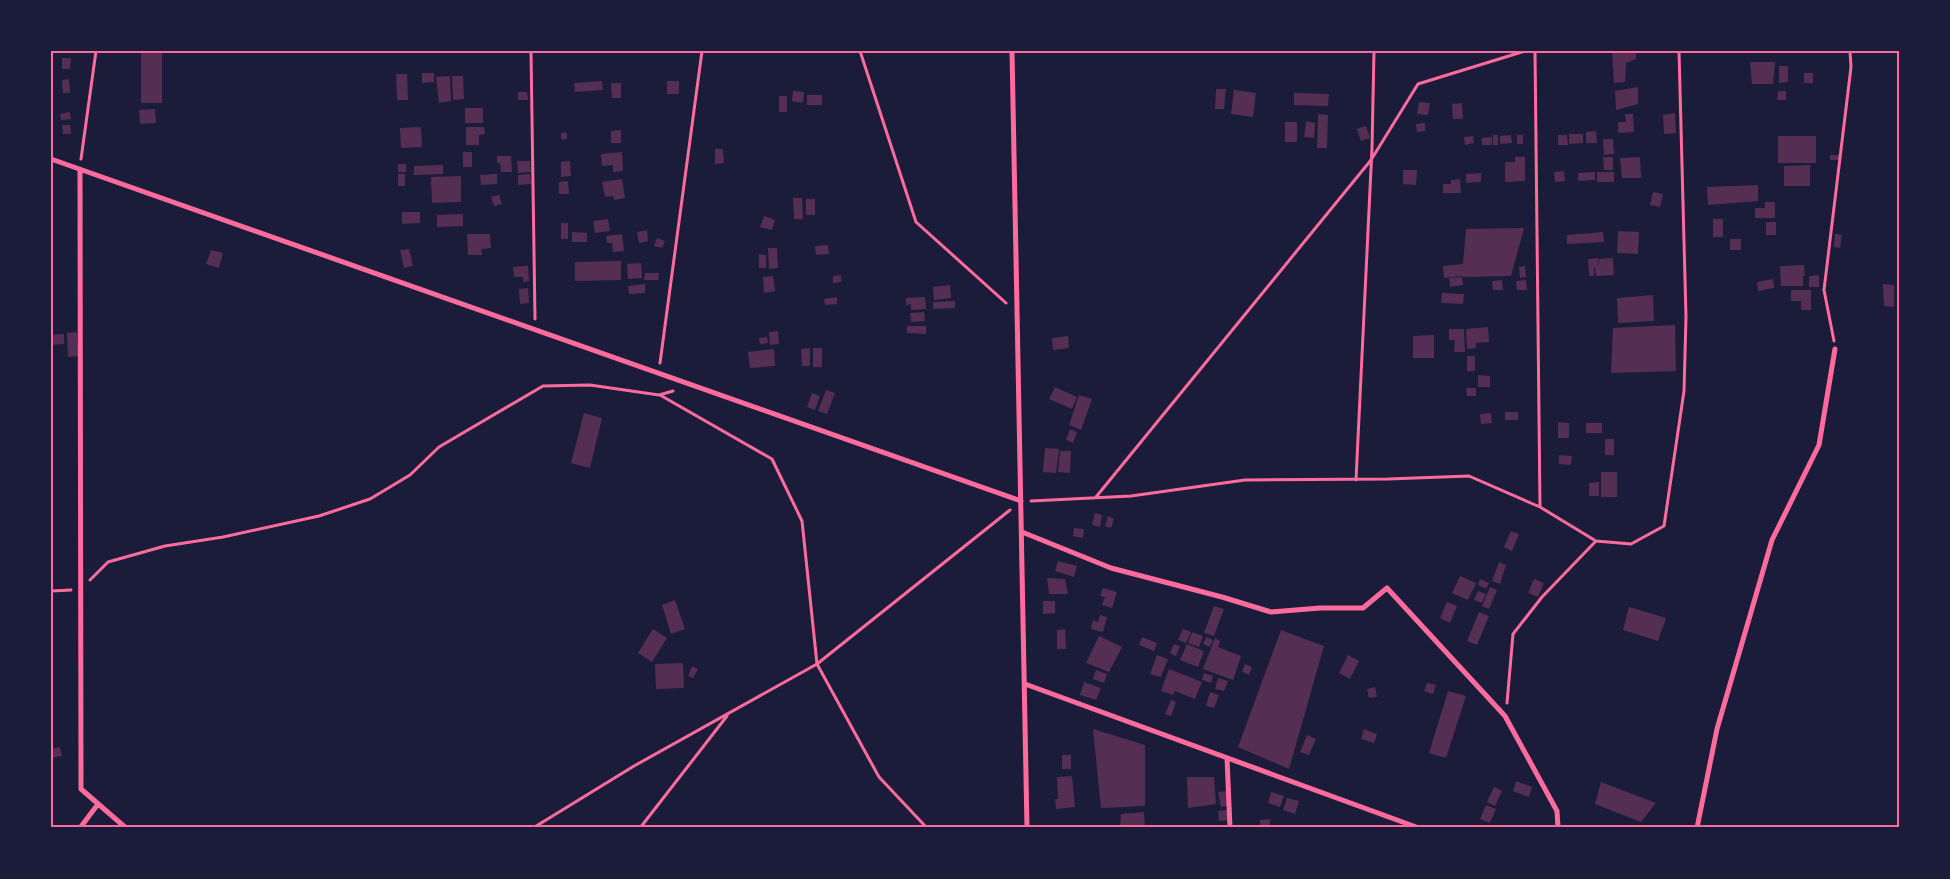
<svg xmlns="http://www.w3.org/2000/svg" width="1950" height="879" viewBox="0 0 1950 879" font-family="'Varela Round',sans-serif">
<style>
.building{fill:#542f53}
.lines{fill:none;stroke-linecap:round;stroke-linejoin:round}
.path{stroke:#ff6b9d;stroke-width:3}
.minor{stroke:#ff6b9d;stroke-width:5}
.neatline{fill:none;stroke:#ff6b9d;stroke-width:2}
</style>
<rect width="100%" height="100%" fill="#1b1b3a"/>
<path class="building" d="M141,51H162V103H141Z
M1612,51H1636V59L1626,63L1625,82L1614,83Z
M62,58H71L70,69H62Z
M1750,62H1775L1773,84H1752Z
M1779,66H1788V82L1779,83Z
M422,73H434V82L422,83Z
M1804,73H1813V83H1804Z
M396,74H407L408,100H397Z
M450,76L451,101L439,103L436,77Z
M452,76H463L464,99L453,100Z
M69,79L70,93H63L62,80Z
M602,81L603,90L575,92L574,83Z
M667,81H679V94H667Z
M611,83H621V98H612Z
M1638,87V104L1616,110L1615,91Z
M1216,89H1226L1224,109H1215Z
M1234,90L1256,93L1253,117L1231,114Z
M793,91L804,92L803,103L792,101Z
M1778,91H1786V100H1777Z
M518,92H527L528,100H518Z
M1294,93L1329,94L1328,106L1294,105Z
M807,95H822V105H807Z
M779,96H787V112H779Z
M1419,102L1430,103L1428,115L1417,114Z
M1462,103L1463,119H1453L1452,104Z
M465,108H483V123H465Z
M155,109L156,123L140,124L139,110Z
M70,112L71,119L61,120L60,114Z
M1675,113L1676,133L1664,134L1663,115Z
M1318,114L1328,115L1327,148H1317Z
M1625,114H1633L1634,132L1618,133V122H1626Z
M1306,121L1315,123L1314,138L1304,137Z
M1285,122H1297V142H1285Z
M1425,123V131L1417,132L1416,124Z
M62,125H70L71,134H63Z
M1366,126L1370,138L1361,141L1357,129Z
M421,127L422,147L401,148L400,128Z
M466,127H484L485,134L479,135V145H466Z
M621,130V143H611V131Z
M1596,131L1597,143H1586V132Z
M567,132V139L561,140V133Z
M1569,134H1583V143L1569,144Z
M1493,135H1498V145H1493Z
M1511,135L1512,143L1500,144V136Z
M1517,135H1523V144H1517Z
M1558,135H1567L1568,145H1558Z
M1473,136L1474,143L1465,145L1464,137Z
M1778,136H1816V163H1778Z
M1492,137V145H1482V138Z
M1603,139H1613L1614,154L1604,155Z
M715,149H723L724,163L715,164Z
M463,152H472V167H463Z
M622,152L623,171L613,172V165L602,166L601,154Z
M1830,155H1839V160H1830Z
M497,156H511L512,172H501L500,163H497Z
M1515,157H1525V181L1505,182V162H1515Z
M1603,157H1613V170H1604Z
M1640,157L1641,178H1622L1620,158Z
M517,161H530L531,172L518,173Z
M570,161L571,176L561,177V162Z
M398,164H406V172H398Z
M443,165V174L414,175V166Z
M1810,165V186H1784V166Z
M1403,170H1417L1416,185L1403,184Z
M1564,171L1565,181L1555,182L1554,172Z
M1595,172V180L1578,181V173Z
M1597,172H1614V182H1597Z
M1481,173V182L1466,183V174Z
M398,174H405V186H398Z
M497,174V184L481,185L480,175Z
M530,174L531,184L518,185V175Z
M461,176V202L432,203L431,177Z
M622,179L625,198L614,200L613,196L605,197L602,182Z
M1460,179L1461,193H1443V184H1451V180Z
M568,181L569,194H559V182Z
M1758,185V201L1708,205L1707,187Z
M1653,192L1663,194L1660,207L1650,205Z
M499,195L502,204L494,206L491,197Z
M793,198H802L803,219H794Z
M806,199H815V215H806Z
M1765,202H1775V218H1755V208H1765Z
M402,212H420V223L402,224Z
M463,214V226L437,227V215Z
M764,216L775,220L772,230L760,227Z
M608,219L610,231L595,233L593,221Z
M1713,219H1723V237H1713Z
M1766,222H1776V235H1766Z
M561,223H568V239H561Z
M1524,228L1511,276L1462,277V276L1444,278L1443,266L1463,264L1466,229Z
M647,230L648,241L639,243L637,232Z
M1618,231L1639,232L1638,254L1617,253Z
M572,232L587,233V242H572Z
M1603,232L1604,242L1567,244V235Z
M467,234H490L491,248L481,249L482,255H468Z
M622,234L624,251L613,252L612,243H607L606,236Z
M1835,234L1842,235L1840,248L1834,247Z
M657,238L665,241L662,248L654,246Z
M1730,239H1741V250H1730Z
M828,245L829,254L816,255L815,246Z
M768,248H777L778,268L769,269Z
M409,249L413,266L404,268L400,250Z
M211,250L223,253L219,268L206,264Z
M759,254L766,255V268H759Z
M1598,258L1599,267V259L1613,258L1614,275L1596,276L1595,267H1594V276H1589L1588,259Z
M621,261V280L575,281V262Z
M641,263L642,278L628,279L627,264Z
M1804,265L1805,276H1803V286H1781L1780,266Z
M528,266L529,281L523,282V277H514L513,267Z
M1525,266L1526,277L1520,278L1519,267Z
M645,273H659L658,280H644Z
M841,275V282L833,283V276Z
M1819,275V287H1809V276Z
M773,276L775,291L764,293L763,277Z
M1462,277L1463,285L1450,287L1449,278Z
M1773,279L1774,288L1758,291L1757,282Z
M1502,280L1503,290H1493L1492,281Z
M1526,280L1527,290H1517L1516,281Z
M645,284V293L629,294L628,286Z
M1883,284L1894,285V307L1884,306Z
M950,285L951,298L934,300L933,287Z
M528,288L529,303L520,304L519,289Z
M1791,290H1811V310H1801V301H1791Z
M1442,293L1464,294L1463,304L1441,303Z
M1653,295L1654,321L1618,323L1617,298Z
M837,297V304L825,305L824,299Z
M925,297L926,309L911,310V304L906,305V298Z
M955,301V308L933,309V302Z
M924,312L925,321L911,322L910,313Z
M1675,325L1676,371L1611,373L1613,328Z
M907,326H926V334L907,333Z
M1488,327L1489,342L1476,343V348L1467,349L1466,329Z
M1449,329H1464L1465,352H1454L1455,340H1449Z
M778,331L779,344L770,345L769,332Z
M77,332L78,356L68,357L67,333Z
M64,334V344L51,345V335Z
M1434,335V358H1413V336Z
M1068,336L1069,348L1053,350L1052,338Z
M767,337L768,343L760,344L759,338Z
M810,348V366H802L801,349Z
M813,348H822V367H813Z
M774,349L775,366L750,368L748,352Z
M1467,356H1475V371H1467Z
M1478,375L1490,376V387H1478Z
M1055,387L1077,397L1072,409L1049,399Z
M1466,388H1476V396H1467Z
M826,390L835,393L827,414L818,411Z
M812,393L820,396L815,410L807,407Z
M1079,395L1092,399L1081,430L1069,425Z
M1505,412H1518V420H1505Z
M584,413L602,418L590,468L571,463Z
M1491,413L1492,423L1481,424L1480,414Z
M1558,422L1569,423V438H1558Z
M1586,423H1602V433H1586Z
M1070,429L1077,432L1073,443L1066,440Z
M1605,439H1614V455H1605Z
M1045,448L1059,449L1056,473L1043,472Z
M1060,451H1071L1070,473L1058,472Z
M1559,455L1572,456L1571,465L1559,464Z
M1601,472H1617V497H1601Z
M1599,482V496H1589V483Z
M1095,513L1102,515L1100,527L1092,525Z
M1108,516L1114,519L1111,528L1105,526Z
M1074,528L1084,529L1083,538L1073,536Z
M1511,531L1519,534L1512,551L1504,547Z
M1058,561L1077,566L1074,577L1055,571Z
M1499,562L1506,565L1500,584L1492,581Z
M1460,576L1476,583L1468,600L1452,593Z
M1047,578L1065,579L1068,594H1049Z
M1480,579L1489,583L1486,589L1478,585Z
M1534,579L1544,583L1538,597L1528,593Z
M1490,587L1497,590L1489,609L1482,606Z
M1103,588L1117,592L1112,608L1102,605L1105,597L1100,596Z
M1478,591L1486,594L1482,603L1474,600Z
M675,600L685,629L671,634L662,605Z
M1043,601H1055V613L1043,614Z
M1447,602L1457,606L1450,623L1440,618Z
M1214,606L1224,609L1214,636L1204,633Z
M1629,607L1666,618L1658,641L1623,630Z
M1479,612L1489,616L1477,645L1467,641Z
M1100,615L1107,617L1103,632L1091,629L1093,620L1098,622Z
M653,629L667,638L652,662L638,653Z
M1065,629L1066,649H1057V630Z
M1183,629L1191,632L1186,643L1178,640Z
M1281,630L1324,646L1289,769L1238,747Z
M1192,632L1203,636L1199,647L1188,643Z
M1099,636L1122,647L1109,672L1086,663Z
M1142,637L1157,643L1154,651L1139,645Z
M1206,637L1213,640L1210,647L1203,644Z
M1215,638L1220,641L1218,647L1241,656L1233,680L1203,669Z
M1174,644L1180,646L1176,656L1170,653Z
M1187,644L1204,651L1198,667L1180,660Z
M1157,655L1168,659L1161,677L1150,674Z
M1348,655L1359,661L1350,679L1339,673Z
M683,663L684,688L656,689L655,664Z
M1245,664L1252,667L1249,675L1242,672Z
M692,666L698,669L693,678L688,676Z
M1169,669L1202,682L1195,699L1175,691L1173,695L1161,691Z
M1096,670L1107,674L1104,683L1093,679Z
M1204,673L1213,676L1211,683L1202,680Z
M1218,678L1228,681L1224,691L1215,689Z
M1084,682L1101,688L1096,700L1080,695Z
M1427,683L1436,685L1433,694L1424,691Z
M1375,687L1377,697L1369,698L1367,689Z
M1448,691L1466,696L1446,758L1429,753Z
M1210,692L1219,695L1214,708L1206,706Z
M1171,700L1176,702L1171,716L1165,714Z
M1093,729L1145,745V806L1101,808Z
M1364,729L1377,734L1374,743L1361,739Z
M1307,735L1316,739L1309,755L1300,752Z
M60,747L62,756L51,758V749Z
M1062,755H1071V769H1062Z
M1072,776L1075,807L1056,809L1055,799H1058L1057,777Z
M1187,777H1214L1216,804L1188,808Z
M1516,781L1532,787L1529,797L1513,791Z
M1601,782L1656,803L1641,822L1595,804Z
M1494,787L1502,791L1495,806L1487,802Z
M1226,791L1229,806L1221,807L1218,792Z
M1271,792L1284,796L1280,807L1268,803Z
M1287,798L1299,801L1295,814L1283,810Z
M1486,805L1496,809L1490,823L1480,819Z
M1227,810L1228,820L1219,821L1218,811Z
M1144,812L1145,828H1120L1121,814Z
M1270,819V828H1260V820Z"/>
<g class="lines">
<path class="path" d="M531,51L535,319
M860,51L916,222L1006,303
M1535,51L1540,507
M81,159L96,51
M1834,341L1824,290L1851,67L1850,51
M660,363L702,51
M660,395L772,459L802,521L817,664L879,777L927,828
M1356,480L1372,148L1374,51
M1096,497L1371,160L1418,84L1525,51
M1031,501L1131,496L1245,480L1388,479L1469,476L1540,507L1596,541
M90,580L108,562L165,546L223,537L319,516L370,499L410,475L439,447L543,386L590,385L659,395L673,391
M51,591L71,590
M1507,703L1513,634L1542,597L1596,541L1631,544L1664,526L1684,391L1686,317L1679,51
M533,828L634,766L817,664L1010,510
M640,828L727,716"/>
<path class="minor" d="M1012,51L1027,828
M51,159L1021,501
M80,170L81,789L126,828
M1022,532L1111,568L1222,597L1271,612L1320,608H1363L1387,588L1505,716L1557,811L1558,828
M1025,684L1419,828
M1227,758L1230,828
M80,828L98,804
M1697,828L1717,729L1772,540L1819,445L1835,349"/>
</g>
<rect width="1950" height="879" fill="none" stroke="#1b1b3a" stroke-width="105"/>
<rect x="52" y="52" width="1846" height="774" class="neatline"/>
</svg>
